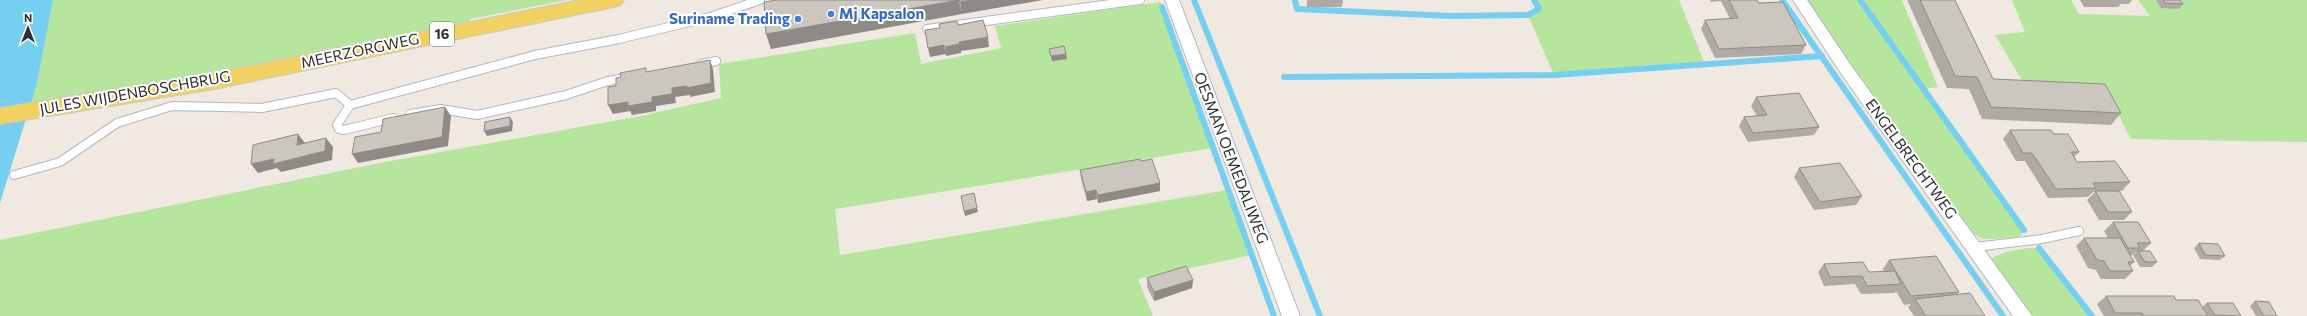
<svg xmlns="http://www.w3.org/2000/svg" width="2307" height="316" viewBox="0 0 2307 316" font-family="Commissioner,sans-serif">
<style>
.green{fill:#b6e59e}
.water{fill:#75cff0}
.lines{fill:none;stroke-linecap:round;stroke-linejoin:round}
.stream{stroke:#75cff0;stroke-width:6}
.service-casing{stroke:#b4b7c1;stroke-width:10}
.minor-casing{stroke:#b4b7c1;stroke-width:2}
.primary-casing{stroke:#c9c9c9;stroke-width:2}
.service{stroke:#fff;stroke-width:8}
.minor{fill:#fff;fill-rule:evenodd}
.primary{fill:#f2d163;fill-rule:evenodd}
.wall{fill:#afaba4}
.shaded-wall{fill:#8e8b86}
.building{fill:#cbc7bf;stroke:#8e8b86}
.shop-dot{fill:#3f7fe0;stroke:#fff;stroke-width:1.5}
.labels{text-anchor:middle;stroke-width:4;stroke-linejoin:round;paint-order:stroke}
.shield{fill:#fff;stroke:#6d6d6d;stroke-width:1}
.shield-label{font-size:14px;font-weight:bold;fill:#2e2e2e}
.shop-label{font-size:15px;font-weight:bold;fill:#366cbe;stroke:#fff;text-anchor:start}
.street-label{font-size:15px;fill:#2e2e2e;stroke:#fff}
</style>
<rect width="100%" height="100%" fill="#efe9e1"/>
<path class="green" d="M53,0H567L470,19L467,25L28,108L37,83Z
M1534,0H1679L1705,64L1554,75L1528,15L1539,9Z
M1807,0H1902L1938,87L1923,89L2024,230L2019,238L1983,239L1972,233L1858,77Z
M2012,0H2071L2079,14L2150,16L2138,0H2307V142L2131,139L2105,90L2023,82L1995,35L2025,32Z
M1160,2L1213,148L835,209L840,255L1228,190L1252,255L1138,279L1153,316H0V240L385,162L641,116L721,98L719,64L915,33L921,64L1001,48L995,26Z
M2028,248H2039L2092,316H2031L1990,259L2006,252Z"/>
<path class="water" d="M0,0H53L37,83L0,203Z"/>
<g class="lines">
<path class="stream" d="M1194,0L1320,316
M1295,0L1297,9L1451,16L1528,15L1539,9L1534,0
M1782,0L2003,316
M1860,0L2024,230
M1162,7L1274,316
M1284,77L1554,75L1822,56
M2039,248L2092,316"/>
<defs>
<path id="service" d="M927,29L1140,0
M701,64L716,61
M350,105L337,125L339,129L344,130L393,118
M410,114L441,109L477,115L566,95L608,81L626,78
M14,175L60,162L117,123L172,106L262,108L336,93L350,105L535,55L619,39L710,17L760,0
M1975,247L2042,239L2079,231"/>
<path id="minor" d="M1165,0H1179L1300,316H1282Z
M1793,0H1807L1850,64L2032,316H2013L1840,72Z"/>
<path id="primary" d="M580,0H624L621,5L614,7L214,89L0,124V108L214,73Z"/>
</defs>
<use href="#service" class="service-casing"/>
<use href="#minor" class="minor-casing"/>
<use href="#primary" class="primary-casing"/>
<use href="#service" class="service"/>
<use href="#minor" class="minor"/>
<use href="#primary" class="primary"/>
</g>
<path class="wall" d="M1307,0H1343L1342,7H1307Z
M1710,0H1757L1759,3L1806,45L1801,54L1715,58L1701,29L1705,20L1730,19L1721,1L1711,2Z
M1907,0H1955L1993,79L2121,113L2111,125L1982,119L1969,89L1947,88Z
M2080,0H2132L2129,4H2121L2118,7H2084Z
M2156,0H2180L2183,4L2179,9L2161,8Z
M1049,49L1067,59L1052,61L1050,54Z
M1756,97L1819,127L1814,135L1748,142L1739,126L1744,117L1757,116L1751,106Z
M2010,130L2054,134L2079,152L2074,157L2077,162L2130,182L2122,191H2109L2132,212L2124,220H2099L2087,200L2095,192H2093L2088,197L2048,198L2025,161H2016L2003,139Z
M1141,161L1160,183V191L1098,203L1097,199L1087,201L1081,179L1080,170Z
M1799,168L1862,196L1856,205L1814,210L1794,177Z
M2113,222L2151,243L2143,251L2157,262L2152,267H2140L2133,255L2137,252H2136L2131,256L2134,262L2130,266L2133,271L2125,279H2101L2096,270L2088,268L2076,246L2084,238H2108L2104,231Z
M2199,243L2225,256L2220,260L2200,259L2194,248Z
M1889,260L1959,292L1957,294L1985,316H1914L1908,307L1911,304L1904,305L1896,291L1895,293L1861,294L1855,284L1824,286L1818,272L1824,264L1869,272H1884L1883,269Z
M1147,278L1193,280L1192,288L1154,301L1147,287Z
M2106,296L2176,300L2202,307L2207,303L2241,316H2104L2097,304Z
M2255,301L2277,316H2256L2250,306Z"/>
<path class="shaded-wall" d="M959,0L962,14L771,49L766,34Z
M972,0H1043L962,14L960,2Z
M988,37L989,47L961,51V53L946,56L945,47L959,42Z
M944,45L946,54L930,57L928,48Z
M1066,54L1067,59L1052,61L1051,56Z
M710,60L713,69L715,92L690,97V95L675,97L676,103L656,106V111L632,115L630,111L613,114L608,105L652,97L672,88Z
M445,107L451,116L448,146L358,163L352,154Z
M510,117L513,122L512,131L487,136L484,131Z
M298,134L305,143L304,154L297,145Z
M326,138L333,147L332,160L281,172L277,168L258,173L251,164L274,159Z
M1160,183V191L1098,203V195Z
M1096,190L1097,199L1087,201L1086,192Z
M977,208L978,212L965,216L964,211Z
M1193,280L1192,288L1154,301V292Z"/>
<path class="building" d="M777,0H959L766,34L764,2Z
M959,0H972L960,2Z
M1729,0H1757L1759,3L1783,2L1806,45L1719,49L1705,20L1738,18Z
M1920,0H1955L1993,79L2105,84L2121,113L1991,107L1977,77L1955,76Z
M2163,0H2180L2183,4L2165,3Z
M983,20L988,37L959,42L960,44L945,47L944,45L928,48L925,30L940,28L939,24L957,21L958,25Z
M1064,46L1066,54L1051,56L1049,49Z
M710,60L711,83L687,88V86L672,88V94L652,97V102L628,106V102L608,105V87L616,86V78L621,77L620,73L646,68V72Z
M1799,93L1819,127L1753,133L1744,117L1767,115L1756,97Z
M445,107L442,137L352,154L355,137L381,132L383,119Z
M510,117V126L484,131L485,122Z
M2010,130H2051L2054,134H2068L2079,152H2071L2077,162L2115,161L2130,182L2093,183L2096,188L2056,189L2032,153H2023Z
M298,134L297,145L326,138L325,151L273,164L274,159L251,164L253,145Z
M1140,159L1141,161L1152,159L1160,183L1098,195L1096,190L1086,192L1080,170Z
M1840,163L1862,196L1820,202L1799,168Z
M2095,191H2119L2132,212H2108Z
M974,193L977,208L964,211L961,196Z
M2113,222H2138L2151,243H2137L2140,248H2128Z
M2084,238H2120L2134,262H2128L2133,271H2110L2104,261L2097,260Z
M2199,243L2218,244L2225,256L2205,255Z
M2138,251H2150L2157,262H2145Z
M1936,256L1959,292L1911,296L1889,260Z
M1863,262L1869,272L1895,271L1901,284L1867,286L1862,276L1830,277L1824,264Z
M1186,266L1193,280L1154,292L1147,278Z
M1970,293L1985,316H1926L1915,299Z
M2106,296H2174L2176,300H2198L2208,316H2144L2142,313H2115Z
M2255,301L2269,302L2277,316H2264Z
M2207,303H2233L2241,316L2215,315Z"/>
<g class="shop-dot">
<circle cx="831" cy="14" r="4"/>
<circle cx="798" cy="19" r="4"/>
</g>
<g class="labels">
<rect class="shield" x="430" y="22" width="24" height="24" rx="3"/>
<g class="shield-label">
<text x="442" y="39">16</text>
</g>
<g class="shop-label">
<text x="839" y="19">Mj Kapsalon</text>
<text x="790" y="24" text-anchor="end">Suriname Trading</text>
</g>
<g class="street-label">
<text transform="translate(360 51) rotate(-12)" y="5">MEERZORGWEG</text>
<text transform="translate(135 93) rotate(-10)" y="5">JULES WIJDENBOSCHBRUG</text>
<text transform="translate(1231 158) rotate(69)" y="5">OESMAN OEMEDALIWEG</text>
<text transform="translate(1911 159) rotate(54)" y="5">ENGELBRECHTWEG</text>
</g>
</g>
<g transform="translate(28 28)" stroke="#ffffff" stroke-width="3" paint-order="stroke">
<path d="M0-3L7 15L0 10L-7 15Z" fill="#2e2e2e"/>
<text y="-6" font-size="11" font-weight="bold" text-anchor="middle" fill="#2e2e2e">N</text>
</g>
</svg>
